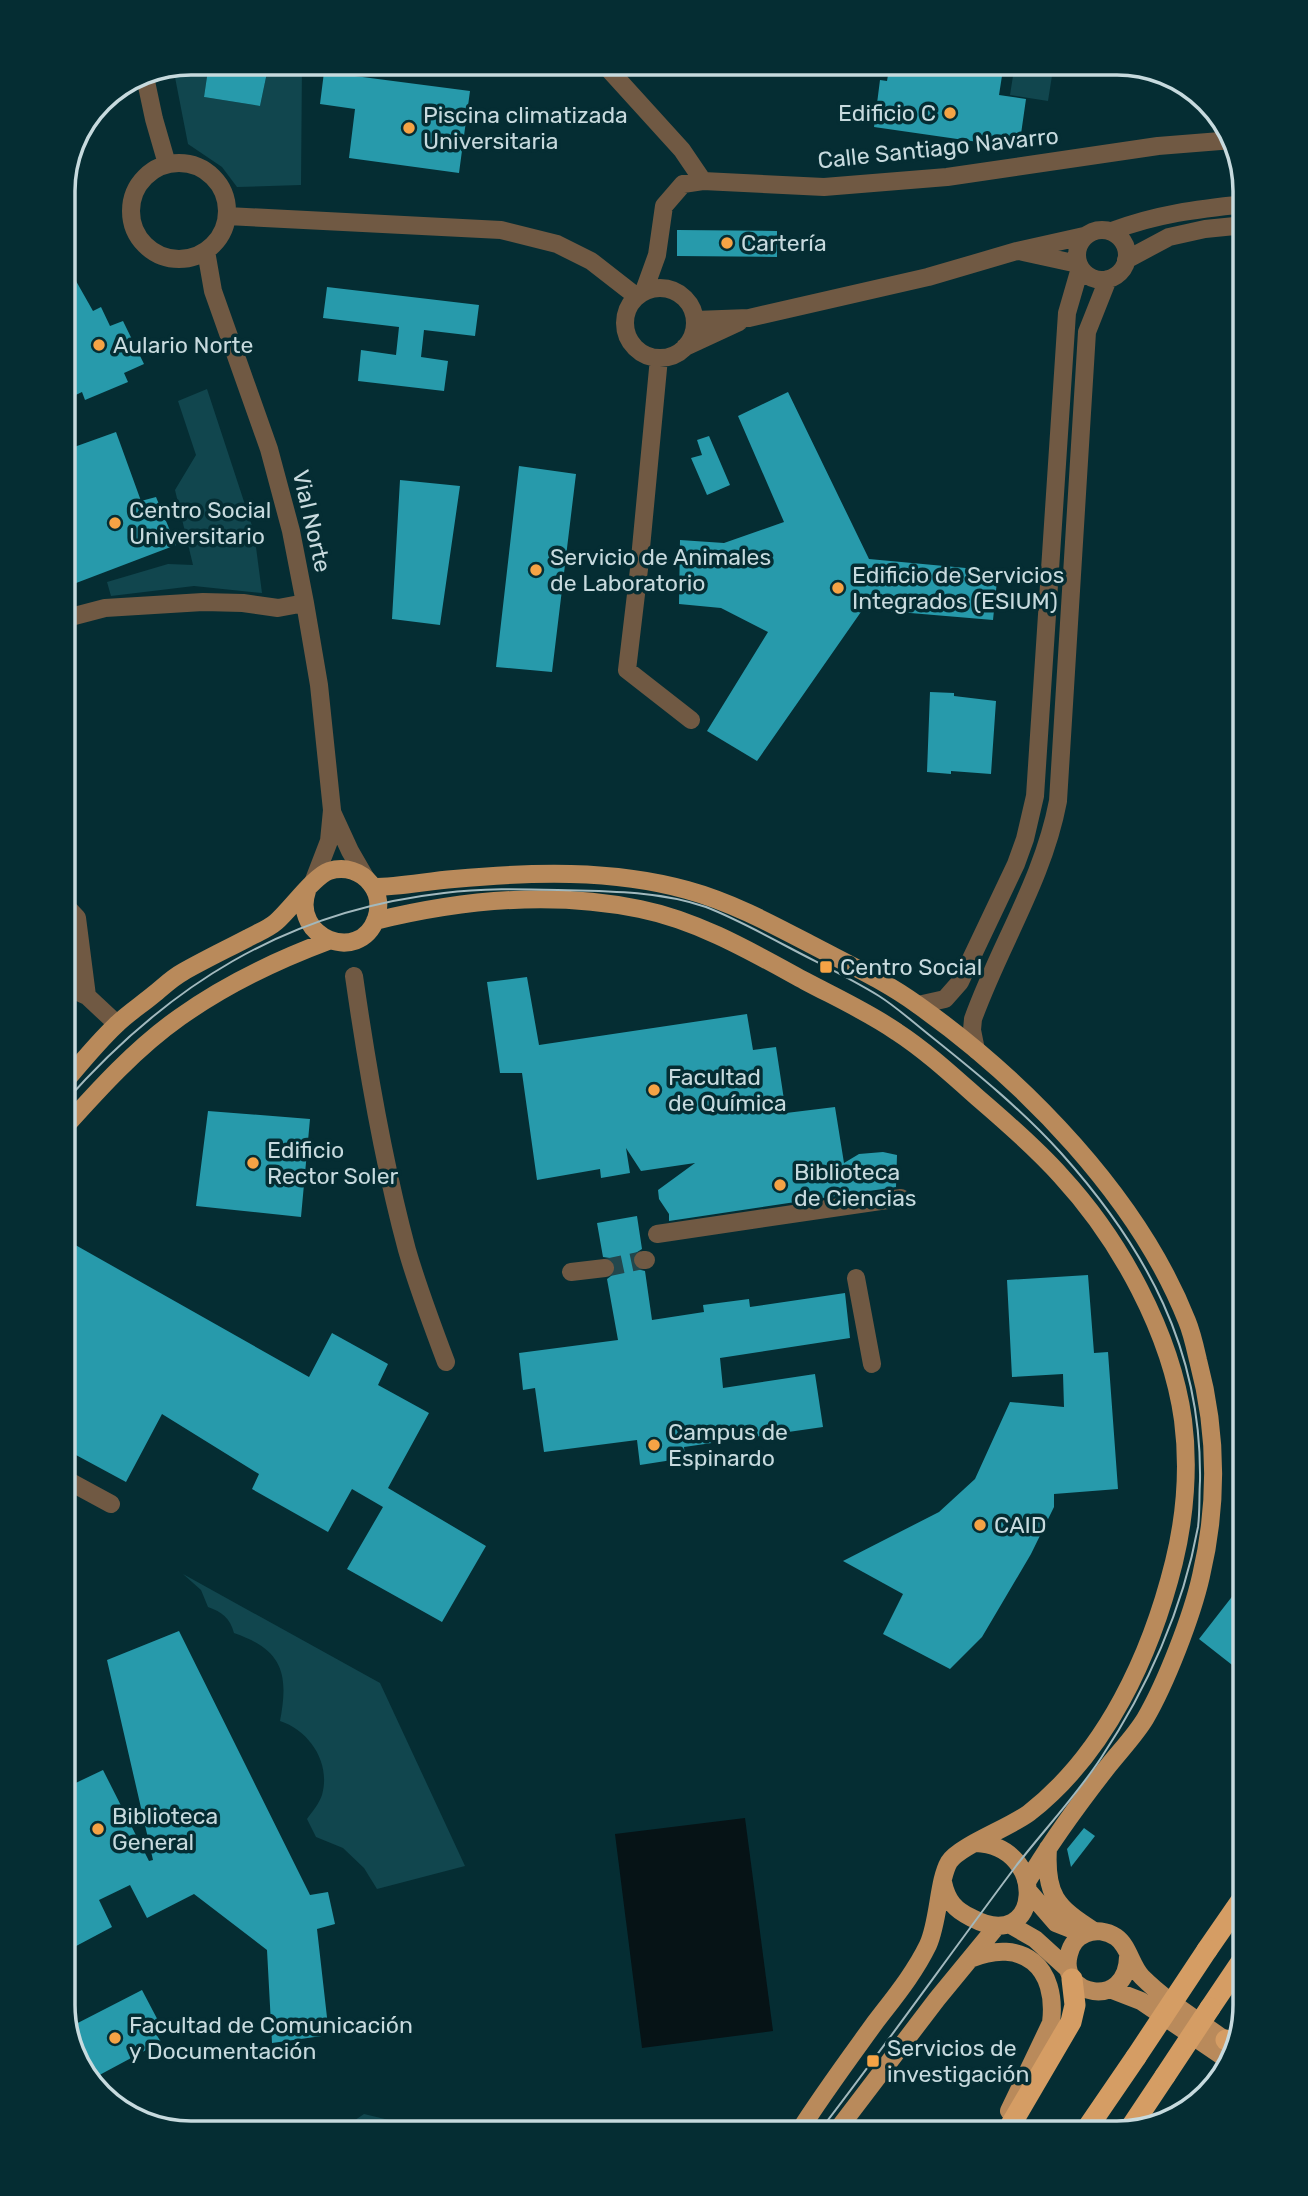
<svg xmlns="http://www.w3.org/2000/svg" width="1308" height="2196" viewBox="0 0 1308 2196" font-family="Rubik,sans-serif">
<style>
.green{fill:#11464e}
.water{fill:#061316}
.building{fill:#279aab}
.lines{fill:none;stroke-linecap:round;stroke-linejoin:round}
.minor-tunnel{stroke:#22474d;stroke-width:18;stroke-dasharray:18 9;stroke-linecap:butt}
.minor{stroke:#705943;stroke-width:18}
.major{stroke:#b98a5b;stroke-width:18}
.highway{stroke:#d59d64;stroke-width:21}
.tram{stroke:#a2b9be;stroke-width:2}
.highway-bridge{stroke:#d59d64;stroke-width:21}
.poi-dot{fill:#f5a345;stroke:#052d33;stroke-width:2.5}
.labels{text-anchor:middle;stroke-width:7;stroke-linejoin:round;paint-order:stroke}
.poi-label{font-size:23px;fill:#c7dade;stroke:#052d33;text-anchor:start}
.street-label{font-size:23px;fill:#c7dade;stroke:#052d33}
.rim{fill:none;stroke:#c7dade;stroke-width:3.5}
</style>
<rect width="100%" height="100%" fill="#052d33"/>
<path class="green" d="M191,63H209L204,97L260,106L269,63H302L301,185L237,187L222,167L188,144L173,67Z
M1015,63H1054L1048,101L1010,95Z
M207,389L254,532L262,593L194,586L111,596L107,582L168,564L193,565L175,490L196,455L178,401Z
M183,1574L380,1683L465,1866L377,1889L364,1868L343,1848L316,1837L307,1819C312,1812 319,1804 322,1795C331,1763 310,1731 280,1721C289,1674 283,1650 234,1633C230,1618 222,1612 208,1607L201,1590Z
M364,2114L435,2131L438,2133H336Z"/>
<path class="water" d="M745,1818L773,2031L642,2048L615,1834Z"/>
<path class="building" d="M209,63H269L260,106L204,97Z
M890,63H1004L999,95L1026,99L1019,148L874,127L880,80L887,81Z
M324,72L470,91L459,173L349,158L355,109L320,104Z
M677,230L777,231V257L677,256Z
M63,258L93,311L101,307L110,326L123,321L144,364L124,373L128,382L85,400L82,392L63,401Z
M327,287L479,305L475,336L424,330L421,357L448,361L444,391L358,381L361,350L396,355L399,327L323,318Z
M788,392L869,559L998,571L993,620L863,609L757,761L707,731L768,632L721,608L679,604L680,540L724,543L784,522L738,416Z
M116,432L141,501L156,497L176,545L63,588V451Z
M709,436L730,485L707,495L691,458L702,455L697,440Z
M519,466L576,474L552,672L496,667Z
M400,480L460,486L440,625L392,619Z
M930,692L954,693V696L996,701L991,774L951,771V774L927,772Z
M527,977L539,1045L747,1014L753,1050L776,1047L786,1113L835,1107L844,1163L859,1154L883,1152L897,1155L896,1187L669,1221V1214L659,1199L658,1190L695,1163L641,1171L626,1148L630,1173L601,1178L600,1169L537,1180L522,1073H500L487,982Z
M208,1111L310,1119L301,1217L196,1206Z
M637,1216L642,1249L634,1254L632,1261L637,1269L645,1271L652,1320L704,1312L703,1305L749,1299L750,1307L845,1293L850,1338L720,1358L723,1388L815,1374L823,1427L684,1447L685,1458L640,1465L637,1440L544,1452L535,1388L523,1390L519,1353L618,1340L607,1279L615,1273L616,1266L610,1258L603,1257L597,1223Z
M63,1238L309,1377L332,1333L388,1364L378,1385L429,1413L388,1488L486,1546L442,1622L347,1569L383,1507L352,1489L328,1532L252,1489L259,1474L162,1414L126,1482L63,1448Z
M1088,1275L1094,1353L1108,1352L1118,1489L1054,1494V1507L1031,1554L982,1637L950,1669L883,1634L903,1594L843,1561L939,1512L975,1479L1010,1402L1064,1407L1063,1374L1012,1377L1007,1280Z
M1245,1580V1656L1236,1668L1199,1639Z
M179,1631L310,1895L328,1892L335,1924L317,1929L329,2035L272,2043L267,1950L194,1894L147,1918L130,1885L99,1900L112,1927L63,1953V1789L103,1770L149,1861L153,1860L107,1660Z
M1084,1828L1095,1836L1071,1867L1067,1849Z
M142,1990L163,2030L156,2034L161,2042L92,2079L76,2061L68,2028Z"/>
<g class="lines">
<path class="minor-tunnel" d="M605,1268L643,1260"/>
<path class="minor" d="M603,63L682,150L703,181
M144,72L154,119L167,164
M131 211a48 48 0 1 1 96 0a48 48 0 1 1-96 0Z
M227,216L501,230L557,244L591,261L636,296
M1077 255a25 25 0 1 1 50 0a25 25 0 1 1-50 0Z
M1112,231C1156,214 1198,209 1245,204
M206,251L213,291L269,449L291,531L305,603L319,685L332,810L329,841L314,880
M1023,252L1078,264
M1126,260L1169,237L1205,229L1245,225
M625 323a35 35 0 1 1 70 0a35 35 0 1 1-70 0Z
M644,291L657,255L664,206L683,184L703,181L824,187L947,177L1158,146L1233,140
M695,320L749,318L928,277L1017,251L1084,236
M685,347L739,322
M659,358L639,569L627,670L691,720
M63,619L105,608L203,602L243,603L278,608L305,603
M333,814L350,851L365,877
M63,903L77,918L87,996
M354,976C367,1067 383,1161 407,1250C418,1288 432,1325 446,1362
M63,985L87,996L117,1024
M918,1005L945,999L960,982L1016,864L1025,839L1035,796L1067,313L1080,268
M976,1050L972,1030L973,1019C1000,944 1043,880 1058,801L1087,332L1108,279
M657,1234L901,1198
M643,1260H646
M571,1272L605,1268
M856,1278L872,1364
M63,1478L111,1504"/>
<path class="major" d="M373,887C401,887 427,881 454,879C530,872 612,869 687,890C731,902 772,924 812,945C848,964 885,981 918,1005C1025,1081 1138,1197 1187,1321C1192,1333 1195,1347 1198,1360C1217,1431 1218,1504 1201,1576C1192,1616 1166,1683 1145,1719C1134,1737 1118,1753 1105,1770C1077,1806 1050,1843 1027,1882
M375,921C460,900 553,891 640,909C699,921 752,952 805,981C835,997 868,1012 897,1032C926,1051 952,1075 978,1098C1006,1122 1036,1148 1061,1176C1120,1240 1171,1333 1183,1420C1189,1466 1185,1517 1174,1562C1151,1655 1106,1753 1029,1813C1009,1828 959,1846 949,1862C938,1881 939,1921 928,1945C914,1974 893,1999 874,2024C848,2060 822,2095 798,2133
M63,1084C80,1064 97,1043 116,1025C127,1014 141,1005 153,995C163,987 172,978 183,972C204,960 227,949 248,938C257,933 268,929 276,922C290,910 314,876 329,871C345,866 361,871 371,884C379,894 380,907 376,919C359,965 291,937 307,891
M63,1129C99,1089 136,1048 180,1017C225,985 277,960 328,941
M1048,1848C1045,1895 1056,1907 1094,1931
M943,1882C947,1901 955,1910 972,1918C1042,1955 1049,1846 976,1843
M1030,1893L1056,1923L1084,1934
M1009,1924L1035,1939L1068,1969
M1128,1957C1127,2010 1057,1996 1069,1954C1071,1945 1077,1937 1085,1934C1095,1929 1107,1931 1116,1937C1129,1946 1131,1966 1142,1977C1169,2004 1203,2023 1233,2046
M970,1959C1023,1937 1058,1967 1051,2023L1009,2111
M1110,1989L1141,2001L1228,2060
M835,2133L937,1999L997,1926"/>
<path class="highway" d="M1207,1950L1245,1895
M1210,2008L1245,1956
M1226,2040L1234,2043
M1129,2130L1165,2076
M1006,2133L1071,2022L1075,2005L1072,1979
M1084,2133L1136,2057"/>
<path class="tram" d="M63,1104C167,986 285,911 444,893C482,888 521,889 558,890C607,891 659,891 706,907C734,918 762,933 788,947C818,963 850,978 879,996C898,1008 915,1024 933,1038C978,1074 1022,1110 1061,1153C1146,1248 1202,1350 1200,1481C1199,1496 1200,1512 1198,1527C1183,1609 1147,1689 1101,1758C1076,1796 1044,1830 1016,1866C950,1954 886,2045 818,2133"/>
<path class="highway-bridge" d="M1136,2057L1207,1950
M1165,2076L1210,2008"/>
</g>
<g class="poi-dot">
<circle cx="950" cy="113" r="7"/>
<circle cx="409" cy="128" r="7"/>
<circle cx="727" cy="243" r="7"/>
<circle cx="99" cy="345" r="7"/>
<circle cx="115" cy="523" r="7"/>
<circle cx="536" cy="570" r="7"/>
<circle cx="838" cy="588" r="7"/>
<rect x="819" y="960" width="14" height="14" rx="3.5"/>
<circle cx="654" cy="1090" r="7"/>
<circle cx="253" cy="1163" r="7"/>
<circle cx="780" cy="1185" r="7"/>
<circle cx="654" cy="1445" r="7"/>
<circle cx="980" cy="1525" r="7"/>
<circle cx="98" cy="1829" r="7"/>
<circle cx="115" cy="2038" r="7"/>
<rect x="866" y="2054" width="14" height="14" rx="3.5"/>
</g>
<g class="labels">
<g class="poi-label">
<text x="936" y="121" text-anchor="end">Edificio C</text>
<text x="423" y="123">Piscina climatizada<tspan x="423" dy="26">Universitaria</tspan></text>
<text x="741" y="251">Cartería</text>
<text x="113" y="353">Aulario Norte</text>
<text x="129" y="518">Centro Social<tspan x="129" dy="26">Universitario</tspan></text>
<text x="550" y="565">Servicio de Animales<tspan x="550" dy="26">de Laboratorio</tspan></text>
<text x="852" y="583">Edificio de Servicios<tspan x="852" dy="26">Integrados (ESIUM)</tspan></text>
<text x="840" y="975">Centro Social</text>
<text x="668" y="1085">Facultad<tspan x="668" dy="26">de Química</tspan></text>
<text x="267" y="1158">Edificio<tspan x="267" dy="26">Rector Soler</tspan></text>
<text x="794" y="1180">Biblioteca<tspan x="794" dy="26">de Ciencias</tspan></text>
<text x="668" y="1440">Campus de<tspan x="668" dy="26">Espinardo</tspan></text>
<text x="994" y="1533">CAID</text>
<text x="112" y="1824">Biblioteca<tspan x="112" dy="26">General</tspan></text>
<text x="129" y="2033">Facultad de Comunicación<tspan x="129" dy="26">y Documentación</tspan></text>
<text x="887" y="2056">Servicios de<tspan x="887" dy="26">investigación</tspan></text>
</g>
<g class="street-label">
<text transform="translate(938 148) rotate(-6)" y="8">Calle Santiago Navarro</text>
<text transform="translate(312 521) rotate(77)" y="8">Vial Norte</text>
</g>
</g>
<path d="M0 0H1308V2196H0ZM191 75H1117A116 116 0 0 1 1233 191V2005A116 116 0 0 1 1117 2121H191A116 116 0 0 1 75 2005V191A116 116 0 0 1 191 75Z" fill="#052d33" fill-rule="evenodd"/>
<path class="rim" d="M191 75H1117A116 116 0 0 1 1233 191V2005A116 116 0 0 1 1117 2121H191A116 116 0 0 1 75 2005V191A116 116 0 0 1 191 75Z"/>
</svg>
